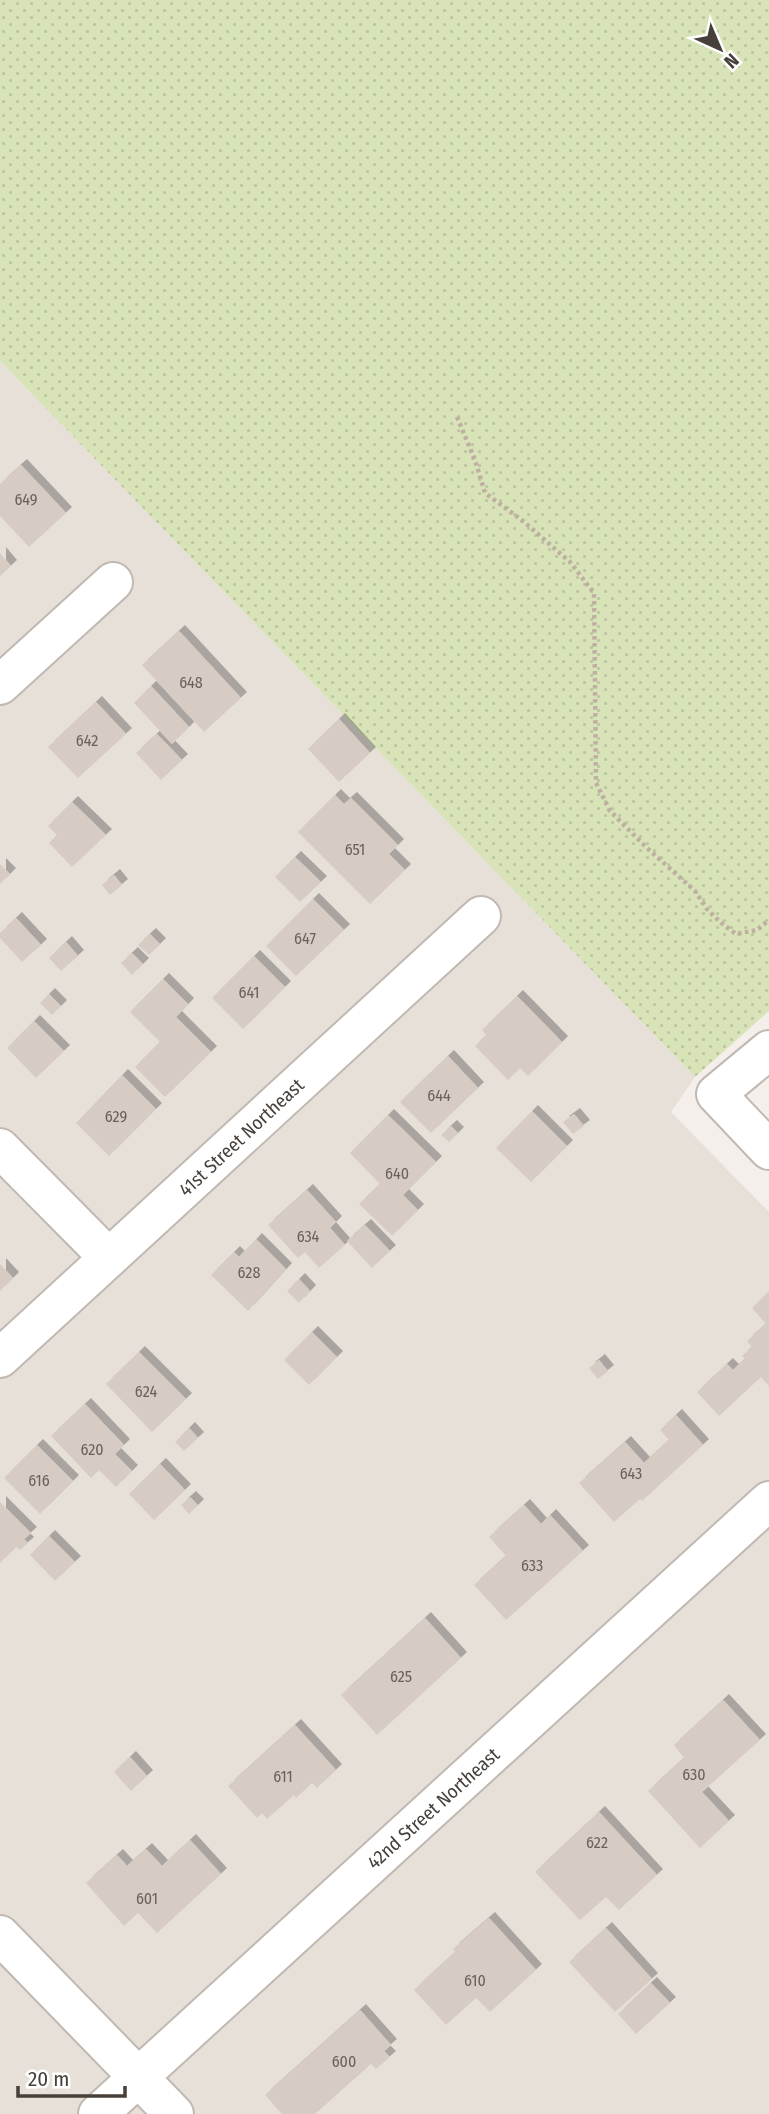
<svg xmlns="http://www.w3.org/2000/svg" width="769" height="2114" viewBox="0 0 769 2114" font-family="'Fira Sans Condensed',sans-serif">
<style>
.residential{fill:#e7e0d9}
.grass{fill:url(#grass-dots)}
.building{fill:#d7ccc4;filter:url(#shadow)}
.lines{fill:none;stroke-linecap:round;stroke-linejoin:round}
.minor-casing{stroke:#c1b8b1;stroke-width:42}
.path{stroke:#bfafa1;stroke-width:4.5;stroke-dasharray:3.5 3.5;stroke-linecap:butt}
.minor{stroke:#fff;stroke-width:38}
.labels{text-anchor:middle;stroke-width:6;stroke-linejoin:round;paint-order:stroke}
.number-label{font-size:16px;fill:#6b625c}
.street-label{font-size:19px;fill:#473f39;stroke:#fff}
</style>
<defs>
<pattern id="grass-dots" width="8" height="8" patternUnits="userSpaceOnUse" patternTransform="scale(1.75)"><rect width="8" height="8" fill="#d8e4b8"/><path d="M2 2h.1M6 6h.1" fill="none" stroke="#bbc59f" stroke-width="1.8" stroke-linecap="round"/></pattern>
<filter id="shadow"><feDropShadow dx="6" dy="-6" stdDeviation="0" flood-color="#0004"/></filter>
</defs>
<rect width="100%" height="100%" fill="#f4efeb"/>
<path class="residential" d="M0,361L695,1077L671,1112L769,1212V2114H0Z"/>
<path class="grass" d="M0,0H769V1011L695,1077L0,361Z"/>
<path class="building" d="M21,465L66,513L29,547L0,516V484Z
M0,553L11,566L0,576Z
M179,631L241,698L204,732L142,665Z
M151,686L189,727L172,744L134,703Z
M96,702L126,734L78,778L48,747Z
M339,719L370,753L339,782L308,749Z
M157,734L182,760L161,780L136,753Z
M335,795L344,804L351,798L398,845L389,854L405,870L370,904L298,832Z
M72,802L106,835L72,867L49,843L57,835L48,826Z
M295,857L321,882L300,902L275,877Z
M0,864L10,874L0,884Z
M114,875L122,885L110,895L102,885Z
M313,899L344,930L296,976L266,946Z
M16,918L41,945L22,962L0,938V933Z
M150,934L160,944L149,955L138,945Z
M66,942L78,956L61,971L49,958Z
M132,953L143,964L132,975L121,963Z
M254,956L285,987L243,1029L212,998Z
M163,979L188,1004L176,1017L211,1052L165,1097L135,1067L160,1042L130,1012Z
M49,994L61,1006L52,1015L40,1003Z
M517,996L562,1042L528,1076L520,1068L508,1080L475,1046L486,1035L482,1030Z
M34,1021L64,1051L36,1078L7,1048Z
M448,1056L478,1088L431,1133L400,1102Z
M122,1075L156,1109L109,1156L76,1123Z
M532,1111L567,1146L531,1182L496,1148Z
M574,1114L584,1126L573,1134L563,1122Z
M388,1115L436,1162L403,1195L418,1210L392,1236L359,1204L380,1184L350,1153Z
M451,1126L458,1133L449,1142L441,1135Z
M307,1190L336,1222L330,1228L345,1245L319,1268L305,1252L298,1258L268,1225Z
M365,1225L390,1251L372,1268L347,1241Z
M256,1239L286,1269L248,1311L211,1275L234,1252L239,1257Z
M0,1264L13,1278L0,1291Z
M299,1279L310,1291L299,1303L287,1291Z
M769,1292V1386L761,1377L719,1416L697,1392L727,1364L733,1370L745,1359L742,1356L752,1347L747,1341L766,1324L752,1308Z
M312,1332L337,1357L309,1385L284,1360Z
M139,1352L186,1399L152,1432L106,1384Z
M599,1360L608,1371L598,1379L589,1368Z
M85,1404L124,1445L115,1454L132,1471L116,1487L99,1470L91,1478L51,1436Z
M676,1415L703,1445L642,1501L640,1499L614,1522L579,1483L625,1442L644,1463L669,1440L660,1430Z
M189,1428L198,1438L184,1451L175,1442Z
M37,1445L73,1481L40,1514L4,1478Z
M160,1464L185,1490L154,1520L129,1494Z
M190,1497L198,1505L189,1514L181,1505Z
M0,1502L31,1533L24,1539L28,1543L20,1550L16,1547L0,1563Z
M524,1505L541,1524L550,1515L583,1551L506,1620L474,1585L506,1556L489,1537Z
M49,1536L75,1562L55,1581L30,1555Z
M425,1618L461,1658L377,1735L341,1695Z
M723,1700L760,1740L702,1792L729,1821L700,1848L648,1791L684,1758L674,1745Z
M295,1725L336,1770L317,1788L312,1783L296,1798L294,1795L267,1819L262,1813L257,1818L228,1786Z
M130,1757L147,1776L131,1791L114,1772Z
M599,1812L657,1875L619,1910L606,1897L580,1920L535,1872Z
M190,1840L221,1874L157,1933L138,1913L124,1926L86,1883L117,1855L127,1866L146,1849L162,1866Z
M489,1918L536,1970L490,2012L476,1998L446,2025L414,1990L455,1952L453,1949Z
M606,1928L652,1979L615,2012L569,1962Z
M651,1983L670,2003L636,2034L618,2014Z
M360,2010L391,2045L384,2051L390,2057L376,2069L371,2064L315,2114H282L265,2095Z"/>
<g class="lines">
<defs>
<path id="minor" d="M0,685L113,582
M769,1050L716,1094L769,1150
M0,1148L109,1258
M0,1358L481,916
M0,1935L174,2114
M98,2114L769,1501"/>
</defs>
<use href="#minor" class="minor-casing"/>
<path class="path" d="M457,417L475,460L485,493L523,521L570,562L594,593L596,783L610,811L647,848L695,891L707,909L720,922L736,934L757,930L769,920"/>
<use href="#minor" class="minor"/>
</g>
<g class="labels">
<g class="number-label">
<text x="26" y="505">649</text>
<text x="191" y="688">648</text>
<text x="87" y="746">642</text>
<text x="355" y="855">651</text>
<text x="305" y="944">647</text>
<text x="249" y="998">641</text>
<text x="439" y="1101">644</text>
<text x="116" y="1122">629</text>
<text x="397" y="1179">640</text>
<text x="308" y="1242">634</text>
<text x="249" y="1278">628</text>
<text x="146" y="1397">624</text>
<text x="92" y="1455">620</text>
<text x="631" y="1479">643</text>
<text x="39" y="1486">616</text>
<text x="532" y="1571">633</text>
<text x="401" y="1682">625</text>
<text x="694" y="1780">630</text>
<text x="283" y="1782">611</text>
<text x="597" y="1848">622</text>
<text x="147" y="1904">601</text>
<text x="475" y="1986">610</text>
<text x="344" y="2067">600</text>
</g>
<g class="street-label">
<text transform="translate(241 1137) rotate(-43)" y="7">41st Street Northeast</text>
<text transform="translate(433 1808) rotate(-42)" y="7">42nd Street Northeast</text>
</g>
</g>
<g transform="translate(720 49) rotate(136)" stroke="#ffffff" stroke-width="5" paint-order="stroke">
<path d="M0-5L12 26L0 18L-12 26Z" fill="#473f39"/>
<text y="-10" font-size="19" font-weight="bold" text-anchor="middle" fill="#473f39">N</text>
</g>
<path d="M18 2086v10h107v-10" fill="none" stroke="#473f39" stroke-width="3.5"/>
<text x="28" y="2086" font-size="21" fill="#473f39" stroke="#ffffff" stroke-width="5" paint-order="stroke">20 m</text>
</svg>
